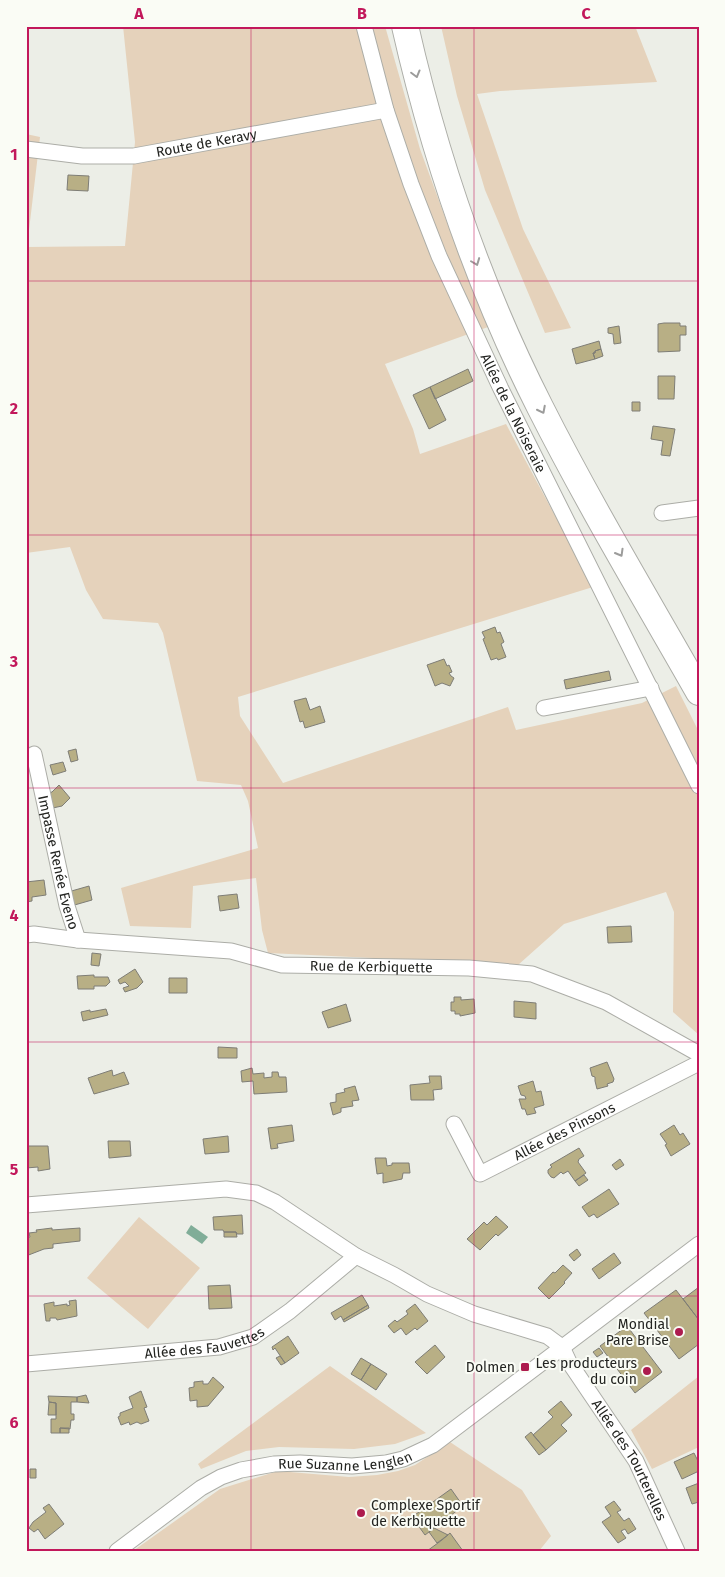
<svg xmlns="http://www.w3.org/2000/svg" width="725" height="1577" viewBox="0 0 725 1577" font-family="'Fira Sans',sans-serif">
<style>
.green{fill:#e5d2bb}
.water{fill:#80ad98}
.building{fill:#b8af85;stroke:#7e7d76}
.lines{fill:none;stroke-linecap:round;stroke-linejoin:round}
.street-casing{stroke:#acada7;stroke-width:17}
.highway-casing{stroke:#acada7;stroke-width:28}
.street{stroke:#fff;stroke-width:15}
.highway{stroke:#fff;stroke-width:26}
.oneway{stroke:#9c9c9b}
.grid{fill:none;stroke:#c2185b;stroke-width:1;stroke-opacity:0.55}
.poi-dot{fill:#ad1b4e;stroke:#fafcf5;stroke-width:2}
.labels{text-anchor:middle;stroke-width:4;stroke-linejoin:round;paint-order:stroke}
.street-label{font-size:14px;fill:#232421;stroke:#fafcf5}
.poi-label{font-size:14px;fill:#232421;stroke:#fafcf5;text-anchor:end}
.neatline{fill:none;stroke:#c2185b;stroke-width:2}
.grid-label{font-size:16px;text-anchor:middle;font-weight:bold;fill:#c2185b}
</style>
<rect width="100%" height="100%" fill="#eceee7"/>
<path class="green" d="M123,26H385L420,149L456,247L488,327L385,364L413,429L420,454L506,424L593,587L238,697L240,716L283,783L508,707L516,730L642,703L676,686L699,732V1035L673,1012L674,912L666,892L564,924L518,965L268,953L262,930L256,878L193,886L191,928L130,926L121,888L258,848L248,801L241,785L197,781L163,633L158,623L103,619L86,590L70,547L26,553V134L40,137L27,247L125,246L135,142Z
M441,26H635L657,82L500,91L477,94L523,229L571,328L545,333L485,190L457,96Z
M139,1217L200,1268L148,1329L87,1278Z
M330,1366L426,1433L395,1444L354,1449L279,1447L246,1451L201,1469L198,1464Z
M699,1376V1447L652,1469L631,1430Z
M450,1442L522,1490L551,1536L539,1551H133L220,1489L278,1471L349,1477L377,1475L398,1471L415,1465Z"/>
<path class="water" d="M191,1225L208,1237L202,1244L186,1233Z"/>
<path class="building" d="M68,175L89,176L88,191L67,190Z
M664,323H680V326H686V335H680V351L658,352V324Z
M619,326L621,343L614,344L613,334L608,333V328Z
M599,341L601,349L595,351V353H593L595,359L576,364L572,349Z
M601,349L603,356L595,359L593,353H595V351Z
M468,369L473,381L435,399L430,387Z
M658,376H675L674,399H658Z
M430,387L446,420L429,429L413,395Z
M632,402H640V411H632Z
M653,426L675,429L670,456L661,455L663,441L651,439Z
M495,627L497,633L500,632L504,642L501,644L506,657L498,660L497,658L491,660L483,639L485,638L482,632Z
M444,659L447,666L449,665L452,672L449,673L451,676L454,678L450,686L442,683L435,686L427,665Z
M609,671L611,680L566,689L564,680Z
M306,698L310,710L320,706L325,722L305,728L303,721L300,722L294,701Z
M76,749L78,760L71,762L68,751Z
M63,762L66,771L53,775L50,765Z
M59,785L70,798L62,806L48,809L49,793L52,792Z
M44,880L46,895L32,897V901L26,902V882Z
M89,886L92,900L71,906L68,892Z
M237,894L239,908L220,911L218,896Z
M631,926L632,942L608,943L607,927Z
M92,953L101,954L99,966L91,965Z
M135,969L143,982L137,988L125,992L123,988L129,986L125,982L120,984L118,980Z
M94,975V977H108L110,982L106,986H94V989H78L77,976Z
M169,978H187V993H169Z
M454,997H461V1000L474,999L475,1013L460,1016V1014H455V1011H451V1002H454Z
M514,1001L536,1003V1019L514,1017Z
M346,1004L351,1021L328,1028L322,1012Z
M106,1009L108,1015L83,1021L81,1012L90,1010V1012Z
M218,1047L237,1048V1058H218Z
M607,1062L614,1079L613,1082L607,1084L608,1086L597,1089L595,1081V1077L592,1076L590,1068Z
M252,1068L253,1074L264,1073V1078L272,1077V1072H278L279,1077H286L287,1092L254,1094L253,1081L242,1082L241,1071Z
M112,1070L113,1076L124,1072L129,1084L94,1094L88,1078Z
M429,1076H441L442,1089L433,1090L434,1100H411L410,1085L430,1083Z
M533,1081L536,1092L541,1091L544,1105L534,1108L536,1113L527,1115L525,1109H522L519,1099H526L525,1096L521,1095L518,1086Z
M355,1086L359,1100L352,1101L353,1106L341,1108V1112L333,1115L330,1103L336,1102V1094L345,1092L344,1089Z
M292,1125L294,1141L277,1144L278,1148L271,1149L268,1128Z
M674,1125L680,1135L683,1133L690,1144L671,1156L665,1145L667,1144L660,1134Z
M228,1136L229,1152L205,1154L203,1139Z
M108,1141H130L131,1156L109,1158Z
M26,1146H48L50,1169L38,1171V1167L26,1168Z
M579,1148L584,1156L579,1159L578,1162L586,1173L575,1181L568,1171L563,1174L561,1172L554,1178L551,1177L548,1173V1170L552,1167L550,1165Z
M375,1158H386L387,1166L392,1165V1163H409L410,1173H403L402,1179L383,1183V1173L377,1174Z
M620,1159L624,1165L616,1170L612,1165Z
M584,1175L588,1180L579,1186L575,1181Z
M609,1189L619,1204L597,1218L594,1214L589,1217L582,1207Z
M242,1215L243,1234H237L236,1232H224L223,1230H214L213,1217Z
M496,1216L508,1227L498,1236L496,1234L480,1250L467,1239L484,1222L487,1225Z
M52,1228V1230L80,1228V1241L53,1244V1248L44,1249L26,1256V1238L30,1237L29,1233L37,1232L36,1230Z
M224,1232H236L237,1237H224Z
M577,1249L581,1255L574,1261L569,1255Z
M614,1253L621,1263L599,1279L592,1269Z
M563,1265L572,1273L564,1282L565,1283L549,1299L538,1288L553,1272L555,1273Z
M230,1285L232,1308L209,1309L208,1286Z
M699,1287V1320L683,1299Z
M676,1290L699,1320V1344L679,1359L644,1313Z
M362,1295L368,1305L343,1320L341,1316L335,1320L331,1313Z
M76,1300L77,1316L57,1320L56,1318H50V1321H46L44,1304L54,1302V1306L67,1304V1306L70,1305L69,1301Z
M415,1304L428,1321L417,1330L415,1328L406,1335L401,1328L394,1333L388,1326L395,1320L397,1322L408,1314L406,1311Z
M368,1305L369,1308L344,1322L343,1320Z
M627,1326L662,1372L635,1393L600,1346Z
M288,1336L299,1353L285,1363L275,1348L273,1350L272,1347Z
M435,1345L445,1357L427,1374L415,1362Z
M599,1348L603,1353L597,1357L593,1352Z
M280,1356L285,1363L281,1365L276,1358Z
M361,1358L371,1364L361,1380L351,1374Z
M371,1364L387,1374L376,1390L361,1380Z
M213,1377L224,1387L208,1406L197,1407V1400L190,1401L189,1388L194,1387V1382L203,1381V1384H208Z
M141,1391L147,1407L144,1408L149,1421L141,1424L137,1422L130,1425L129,1422L121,1425L118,1417L120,1416V1413L133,1408L129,1397Z
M86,1395L89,1403L77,1402V1397Z
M48,1396L77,1397V1402H71V1414H74V1420H71L70,1429L60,1428V1433H51V1419H56V1403L49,1402Z
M561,1401L572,1415L561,1425L567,1431L546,1450L533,1435L553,1417L548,1412Z
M49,1402L56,1403V1415H48Z
M60,1428H69V1433H60Z
M531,1432L546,1450L539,1455L525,1437Z
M694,1453L699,1463V1471L682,1479L674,1462Z
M30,1469H36V1478H30Z
M699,1483V1502L692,1504L686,1488Z
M451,1489L463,1506L425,1535L412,1517Z
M614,1501L621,1510L617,1512L624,1521L629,1518L636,1529L628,1534L625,1529L621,1531L626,1538L618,1543L602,1522L611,1516L605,1507Z
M49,1504L64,1524L45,1539L38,1529L34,1532L29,1528L33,1522L46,1512L43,1508Z
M434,1528L448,1535L437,1543L429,1532Z
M450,1533L463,1551H427L442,1540Z"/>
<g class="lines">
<defs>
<g id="street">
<path id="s1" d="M364,26L386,110L411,184L439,256L501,389L699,786"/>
<path id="s2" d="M26,149L82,156H134L386,110"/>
<path d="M662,513L699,508"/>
<path d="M544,708L651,688"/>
<path id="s3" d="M34,754L67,906L78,940"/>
<path id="s4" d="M26,935L34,934L78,940L231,951L282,965L469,968L532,974L606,1002L699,1054"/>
<path id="s5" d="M454,1124L480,1174L699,1063"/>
<path d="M26,1205L226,1189L256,1193L275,1202L356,1256L394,1275L427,1294L474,1314L547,1336L562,1347"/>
<path id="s6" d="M562,1347L569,1362L636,1461L677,1551"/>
<path id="s7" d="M26,1364L219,1347L253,1337L290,1311L356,1256"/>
<path id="s8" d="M117,1551L201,1488L221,1477L241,1470L274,1464L300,1463L352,1466L386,1463L403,1459L433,1445L699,1244"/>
</g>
<path id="highway" d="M405,26C435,158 479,287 540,407C589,504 645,597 699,692"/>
</defs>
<use href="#street" class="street-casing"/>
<use href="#highway" class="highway-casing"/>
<use href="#street" class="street"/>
<use href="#highway" class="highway"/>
</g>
<defs><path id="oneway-chevron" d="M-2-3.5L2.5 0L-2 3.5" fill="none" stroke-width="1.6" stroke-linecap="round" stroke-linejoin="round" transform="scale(1.25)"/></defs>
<g class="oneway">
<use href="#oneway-chevron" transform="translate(416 74) rotate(75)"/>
<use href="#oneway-chevron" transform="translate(476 262) rotate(69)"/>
<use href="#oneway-chevron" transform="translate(542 410) rotate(63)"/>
<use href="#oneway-chevron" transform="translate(620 553) rotate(60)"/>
</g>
<path class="grid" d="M251,26V1551M474,26V1551M26,281H699M26,535H699M26,788H699M26,1042H699M26,1296H699"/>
<g class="poi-dot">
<circle cx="679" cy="1332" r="5"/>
<rect x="520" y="1362" width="10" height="10" rx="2.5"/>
<circle cx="647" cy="1371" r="5"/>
<circle cx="361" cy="1513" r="5"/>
</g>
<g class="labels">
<g class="street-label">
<text dy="5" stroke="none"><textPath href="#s2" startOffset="182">Route de Keravy</textPath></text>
<text dy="5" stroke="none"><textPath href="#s1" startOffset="416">Allée de la Noiseraie</textPath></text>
<text dy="5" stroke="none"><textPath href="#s3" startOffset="111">Impasse Renée Eveno</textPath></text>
<text dy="5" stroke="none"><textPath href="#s4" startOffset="348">Rue de Kerbiquette</textPath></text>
<text dy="5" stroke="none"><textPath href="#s5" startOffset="151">Allée des Pinsons</textPath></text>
<text dy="5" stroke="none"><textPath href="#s7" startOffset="180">Allée des Fauvettes</textPath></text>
<text dy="5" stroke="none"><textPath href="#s8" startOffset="254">Rue Suzanne Lenglen</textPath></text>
<text dy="5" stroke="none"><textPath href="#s6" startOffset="132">Allée des Tourterelles</textPath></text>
</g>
<g class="poi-label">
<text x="669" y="1329">Mondial<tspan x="669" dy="16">Pare Brise</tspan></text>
<text x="637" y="1368">Les producteurs<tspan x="637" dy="16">du coin</tspan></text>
<text x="515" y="1372">Dolmen</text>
<text x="371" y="1510" text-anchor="start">Complexe Sportif<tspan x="371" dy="16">de Kerbiquette</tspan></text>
</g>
</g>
<rect width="725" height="1577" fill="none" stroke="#fafcf5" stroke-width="55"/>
<rect x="28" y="28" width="670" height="1522" class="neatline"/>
<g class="grid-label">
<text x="139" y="19">A</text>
<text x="362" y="19">B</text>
<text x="586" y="19">C</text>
<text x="14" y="160">1</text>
<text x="14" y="414">2</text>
<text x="14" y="667">3</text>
<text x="14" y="921">4</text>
<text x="14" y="1175">5</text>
<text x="14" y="1428">6</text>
</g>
</svg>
